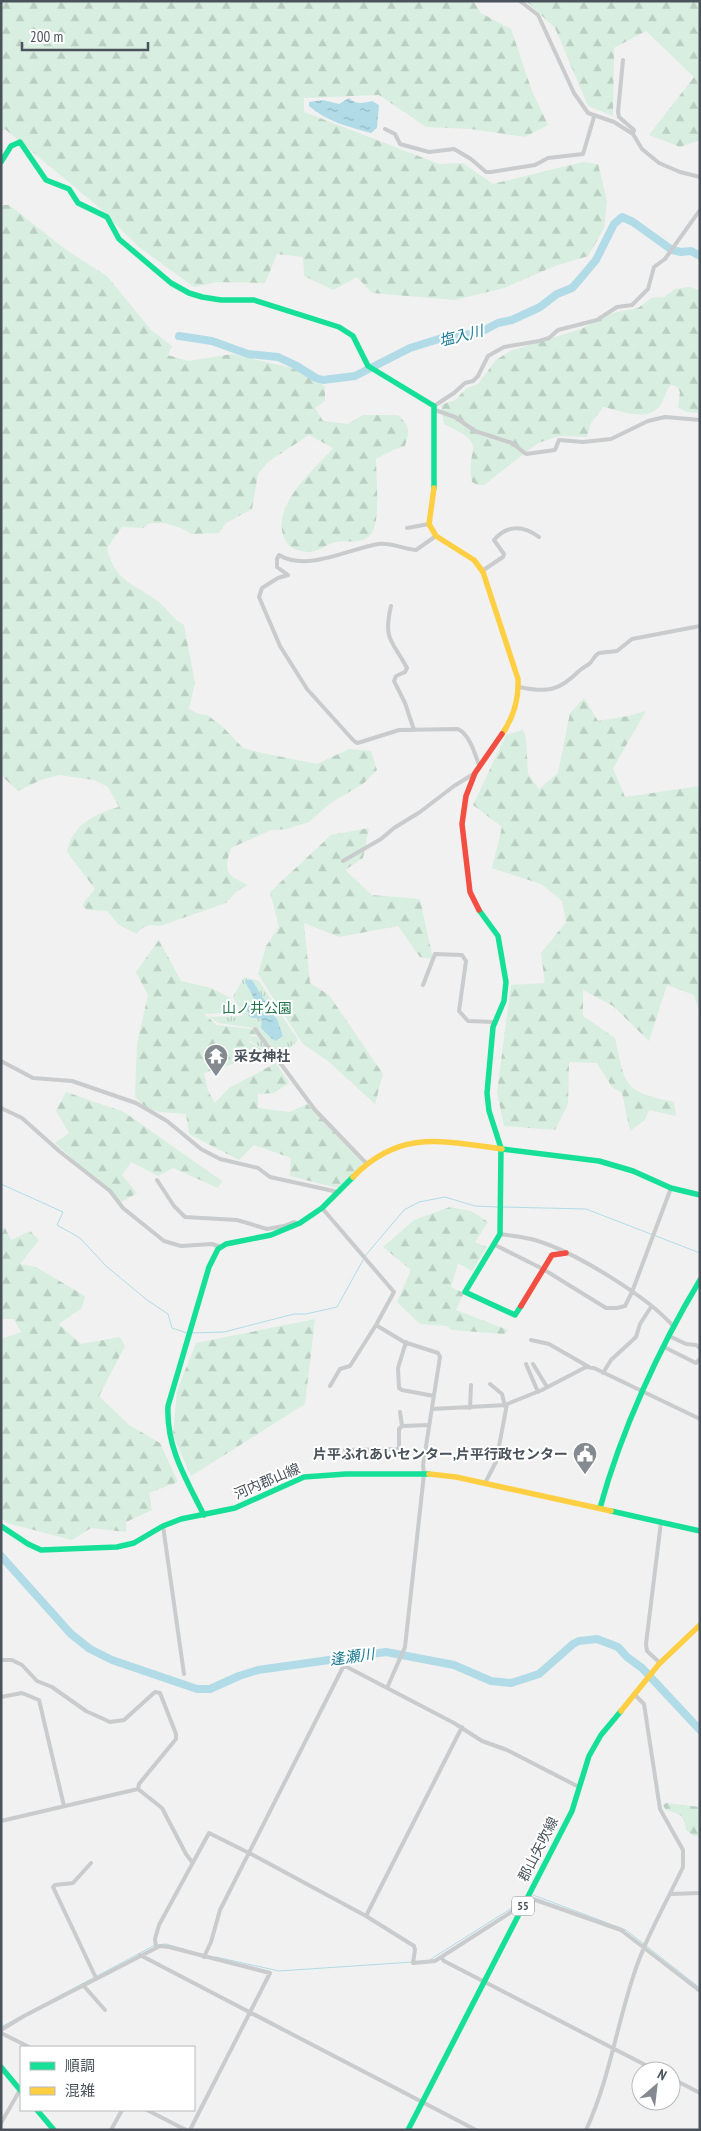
<svg xmlns="http://www.w3.org/2000/svg" width="701" height="2131" viewBox="0 0 701 2131" font-family="'PT Sans Narrow','Noto Sans JP',sans-serif">
<style>
.grass{fill:url(#grass-tufts)}
.forest{fill:url(#forest-firs)}
.water{fill:url(#water-ripples)}
.lines{fill:none;stroke-linecap:round;stroke-linejoin:round}
.stream{stroke:#b1dce7;stroke-width:1}
.river{stroke:#b1dce7;stroke-width:8}
.street{stroke:#c9cbcc;stroke-width:4}
.fast{stroke:#16e098;stroke-width:5.5}
.slow{stroke:#ffcf43;stroke-width:5.5}
.jam{stroke:#f24e42;stroke-width:5.5}
.labels{text-anchor:middle;stroke-width:4;stroke-linejoin:round;paint-order:stroke}
.shield{fill:#fff;stroke:#80878c;stroke-width:1}
.shield-label{font-size:12px;font-weight:bold;fill:#4a535b}
.park-label{font-size:14px;fill:#22754b;stroke:#fff}
.poi-label{font-size:14px;font-weight:bold;fill:#4a535b;stroke:#fff;text-anchor:start}
.street-label{font-size:14px;fill:#4a535b;stroke:#fff}
.water-label{font-size:15px;font-style:italic;fill:#1b7b95;stroke:#fff}
</style>
<defs>
<pattern id="grass-tufts" width="24" height="20" patternUnits="userSpaceOnUse" patternTransform="scale(1.25)"><rect width="24" height="20" fill="#d8eee0"/><path d="M3 7l-1-3M5 7V3M7 7l1-3M15 17l-1-3M17 17v-4M19 17l1-3" fill="none" stroke="#bbcec2"/></pattern>
<pattern id="forest-firs" width="22" height="20" patternUnits="userSpaceOnUse" patternTransform="scale(1.25)"><rect width="22" height="20" fill="#d8eee0"/><path d="M5 1l3.5 6h-7zM16 11l3.5 6h-7z" fill="#bbcec2"/></pattern>
<pattern id="water-ripples" width="26" height="14" patternUnits="userSpaceOnUse" patternTransform="scale(1.25)"><rect width="26" height="14" fill="#b1dce7"/><path d="M2 4q2-2 4 0t4 0M15 11q2-2 4 0t4 0" fill="none" stroke="#92b5be"/></pattern>
</defs>
<rect width="100%" height="100%" fill="#f1f1f1"/>
<path class="grass" d="M244,977L259,981L298,1040L279,1059L265,1058L263,1049L250,1041V1036L259,1037L253,1028L219,1023L209,1017L243,1016L233,997Z"/>
<path class="forest" d="M1,1H473L481,13L511,29L532,91L548,125L525,137L471,129L426,127L379,95L304,98V112L439,164L463,163L493,184L583,162L598,164L607,201L604,228L588,256L555,266L504,288L455,300L372,293L357,277L333,290L304,276L303,257L277,254L265,283L217,282L194,287L139,247L96,205L5,129L1,132Z
M526,1H700V140L680,147L649,135L694,77L646,31L614,48L613,116L588,106L555,28Z
M1,205H9L69,252L107,276L151,330L172,346L168,355L188,361L232,354L292,368L319,381L325,387V401L315,408L323,421L348,424L363,415H398C410,427 410,430 405,446L393,450L376,459C376,475 381,523 371,534C361,546 348,539 335,542C327,544 319,551 311,552C301,552 289,549 285,540C269,507 313,471 333,448L309,435L268,462L258,474L252,509L226,523L219,533L191,534L181,528L165,523H150L143,528L122,527L107,548C116,585 136,583 160,603C169,611 173,619 184,625L195,683L189,709L198,714L207,715L222,726L243,748L262,753L317,764L349,749L371,751L377,770L364,783L331,803L309,822L287,829L271,830L231,848C223,871 226,875 248,885L236,892L226,903L160,926C150,924 143,925 137,934L119,925L107,911L88,910L83,907L84,902L95,889L67,852C73,824 94,814 119,807L108,787L94,780L59,775L41,780L18,791L1,775Z
M689,287L700,290V413L687,412L678,407L680,392L676,386L671,385C665,391 665,399 660,406C647,423 619,410 603,407L591,423L587,437L559,436L538,443L484,485H477L472,482C465,444 491,446 444,424L441,405L455,400L467,388L478,384L496,360L510,351L581,329L613,313L638,308L651,298L664,297L675,289Z
M584,698L598,721L628,716L646,711L613,768L625,797L700,786V1014L694,995L667,985L649,1041L613,1006L583,990V1016L615,1038C625,1087 625,1092 674,1102L676,1116L649,1110L645,1120L630,1131L622,1093L612,1087L597,1063L569,1062L568,1104L555,1130L504,1126L497,1092L511,985L545,983L541,953L566,922L562,901L541,884L492,868L502,827L473,805L506,735L523,730L526,738L528,774L539,789L558,773L570,713Z
M369,828L363,858L345,870L372,895L420,899L433,959L420,957L398,926L339,937L304,923L310,983L329,995L383,1074L375,1104L328,1061L303,1044L258,974L266,946L279,927L270,892L331,835Z
M159,940L181,981L211,988L230,998L238,1012L204,1014L217,1025L252,1029L257,1035H250L249,1042L262,1049L261,1055L204,1073L208,1091L215,1103L229,1088L276,1063L289,1083L274,1093L258,1094V1108L290,1112L307,1104L363,1163L342,1189L290,1176L291,1158L254,1145L239,1160L189,1134L186,1114L150,1111L135,1097L137,1044L148,995L136,972Z
M66,1092L124,1112L222,1181L218,1188L173,1168L158,1176L131,1162L122,1175L137,1193L120,1203L55,1143L69,1133L56,1111Z
M450,1207L471,1211L488,1222L475,1242L487,1247L472,1271L458,1263L451,1287L464,1293L456,1310L508,1330L504,1334L451,1330L447,1326L420,1324L397,1302L411,1270L383,1247L414,1220Z
M5,1228L11,1240L30,1231L39,1240L20,1264L36,1267L85,1296L82,1308L59,1324L81,1344L120,1337L125,1346L99,1396L129,1425L160,1443L178,1482L149,1493L152,1510L126,1522V1532L91,1528L72,1540L7,1523L1,1517V1339L21,1332L14,1319H1V1229Z
M315,1319L305,1404L191,1476L173,1435L177,1391L196,1343Z
M666,1803L700,1807V1836H694L686,1830C684,1812 679,1815 665,1809L663,1805Z"/>
<path class="water" d="M349,98C355,105 364,103 372,101L379,105L377,128L371,133C348,127 326,121 309,106V102L323,100L339,104Z
M245,980H252L265,1001L266,1007L277,1019L283,1036L276,1041L272,1039L261,1028L262,1021L259,1018H252L249,1016L246,1005L251,1004L254,1000C252,991 247,988 245,980Z"/>
<g class="lines">
<path class="stream" d="M1,1184L63,1212L57,1225L80,1238L106,1266L147,1300L168,1314L172,1328L187,1333
M502,1207L586,1209L700,1253
M365,1256L404,1210L419,1202L445,1197L475,1206L498,1207
M191,1333L224,1332L294,1314H306L337,1307L363,1260
M533,1895L626,1930L700,1988
M216,1957L279,1971L413,1962
M431,1959L523,1901
M97,1976L155,1945L166,1944L194,1952
M1,2027L93,1978"/>
<path class="river" d="M179,336L212,341L248,354L278,357L295,365L316,378L323,380L355,376L410,348L442,338L479,333L498,323L512,320L540,307L557,294L572,288L580,279L596,260L614,224L622,217L633,222L672,250L681,252L691,251L700,256
M1,1556L71,1634L90,1649L112,1660L197,1689H210L239,1676L258,1670L386,1652L454,1665L491,1681L511,1683L539,1674L573,1644L579,1641L597,1639L618,1647L627,1657L642,1668L700,1730"/>
<path class="street" d="M520,1L538,15L574,93L588,113L614,122L633,134L642,149L659,163L680,172L700,177
M623,60L618,112L619,117L634,130L633,134
M385,129L395,134L400,144L429,152L454,149L471,159L486,172H491L535,165L548,158L583,154L594,117
M434,406L454,393L465,383L473,381L478,376L488,356L504,347L539,341L549,338L558,330L597,320L617,307L632,305L648,289L654,267L665,259L700,210
M435,410L455,417L475,431L512,443L526,454L555,450L559,440L583,442L611,439L648,421L665,417L700,420
M407,528L429,524
M436,536L416,550C403,549 391,542 378,544C349,549 307,572 279,555L277,559V567L288,575L278,578L262,588L259,597L280,646L307,689L353,740L357,743L361,742L399,730L458,729C470,735 475,754 479,765
M482,571L503,557L504,554L494,540C507,524 524,526 539,537
M391,606C383,640 392,640 407,668L405,672L396,676L394,681L405,703L414,730
M519,687C547,693 559,691 579,671C583,667 588,666 591,662C594,658 595,655 599,653L617,651L632,639L700,626
M343,861L381,839L394,828L420,812L454,786L475,773
M423,985L435,954L462,955L466,961L459,1011L468,1021L494,1022
M255,1029L315,1110L366,1163
M1,1061L33,1078L72,1081L136,1103L167,1121L201,1149L220,1159L258,1168L270,1177L338,1192
M1,1108L22,1118L59,1151L110,1191L123,1208L164,1241L181,1246L212,1244L221,1247
M157,1180L174,1206L185,1217L237,1220L267,1229L284,1226L294,1222L299,1224
M322,1208L394,1292L376,1325L404,1342L438,1353L440,1357L423,1465L424,1474L405,1647L387,1688
M500,1234C512,1236 526,1237 538,1241C576,1253 647,1296 674,1327
M495,1245L543,1269L606,1308H617L625,1306L632,1292L671,1188
M669,1336L686,1344L696,1345L700,1348
M531,1340L549,1344L589,1367
M406,1342L398,1368L399,1388L402,1390L434,1396
M664,1347L696,1363L700,1359
M526,1364L538,1392
M533,1364L547,1387
M603,1373L611,1360L636,1337L640,1324L651,1307
M490,1384L502,1394L505,1406
M330,1386L340,1369L350,1366L376,1325
M470,1408L471,1385
M432,1409L506,1405
M400,1412L402,1426L429,1425
M345,1450L399,1449V1429L402,1426
M485,1483L496,1462L507,1404L542,1390L586,1367L594,1368L700,1419
M163,1526L184,1674
M1,1660H12L22,1665L37,1681L52,1687L86,1711L110,1722L124,1720L155,1692L160,1693L176,1734V1739L139,1784L138,1789
M660,1663L647,1651L646,1644L661,1522
M1,1697L22,1693L39,1700L64,1806
M1,1821L138,1789L162,1808L186,1854L192,1862
M91,1863L73,1883L55,1885L53,1887L96,1978
M670,1894L700,1893
M527,1897L621,1930L700,1991
M366,1916L462,1727
M156,1947L155,1939L159,1925L209,1833L253,1855L366,1916L414,1946L415,1950L413,1963L435,1961L513,1911L522,1908
M140,1955L476,2130
M204,1957L211,1942L220,1910L343,1667H347L454,1723L482,1741L507,1750L579,1787
M442,1958L444,1961L657,2071
M83,1985L105,2010
M1,2030L24,2016L160,1946L169,1947L270,1973L190,2130
M1,2033L29,2047
M671,2078L700,2093
M147,2110L186,2130
M1,2123L20,2090
M111,2130L122,2110
M586,2130C609,2080 616,2029 633,1977C645,1939 666,1903 683,1867V1850L660,1809L644,1704L634,1694"/>
<path class="fast" d="M1,162L11,146L20,142L46,180L69,189L78,203L107,217L119,239L171,283L189,293L202,297L221,300H254L339,327L353,336L368,366L434,406V488
M479,910L498,936L506,982L504,1001L493,1027L487,1093L489,1111L501,1148L500,1234L465,1292L515,1315L521,1306
M502,1149L599,1161L633,1171L671,1188L700,1195
M600,1508C621,1431 659,1348 700,1280
M611,1511L700,1531
M204,1515C186,1479 166,1447 168,1406L209,1267L218,1249L226,1244L271,1235L300,1223L322,1208L353,1177
M1,1526L28,1544L41,1550L117,1547L134,1543L163,1526L181,1519L235,1508L304,1477L346,1474H429
M1,2067L21,2091
M37,2110L54,2130
M408,2130L572,1811L589,1756L601,1735L621,1711"/>
<path class="slow" d="M434,488L429,524L436,536L474,560L483,572L518,679C519,700 514,717 502,734
M353,1177C400,1129 442,1141 502,1149
M429,1474L456,1477L611,1511
M621,1711L659,1664L700,1625"/>
<path class="jam" d="M479,910L470,892L462,824L466,796L475,773L502,734
M521,1306L552,1255L566,1253"/>
</g>
<defs>
<symbol id="temple-pin" viewBox="-11 -11 22 30"><path d="M0 17L-7.5 6A9.5 9.5 0 1 1 7.5 6Z" fill="#848a90" stroke="#fff"/><path d="M0-6L5-2H3V0L6.5 2.5H4V6H1.5V3h-3V6H-4V2.5H-6.5L-3 0V-2H-5Z" fill="#fff"/></symbol>
<symbol id="civic-pin" viewBox="-11 -11 22 30"><path d="M0 17L-7.5 6A9.5 9.5 0 1 1 7.5 6Z" fill="#848a90" stroke="#fff"/><path d="M-.6-6.5H3V-4.5H.6V-3L4-1V1h2V6H-6V1h2V-1L-.6-3ZM-1.2 2.5V6h2.4V2.5Z" fill="#fff"/></symbol>
</defs>
<g fill-rule="evenodd">
<use href="#temple-pin" x="202" y="1042" width="28" height="38"/>
<use href="#civic-pin" x="571" y="1440" width="28" height="38"/>
</g>
<g class="labels">
<rect class="shield" x="512" y="1896.5" width="22" height="19" rx="4"/>
<g class="shield-label">
<text x="523" y="1910">55</text>
</g>
<g class="park-label">
<text x="257" y="1013">山ノ井公園</text>
</g>
<g class="poi-label">
<text x="234" y="1061">采女神社</text>
<text x="568" y="1459" text-anchor="end">片平ふれあいセンター,片平行政センター</text>
</g>
<g class="street-label">
<text transform="translate(267 1481) rotate(-23)" y="5">河内郡山線</text>
<text transform="translate(538 1849) rotate(-63)" y="5">郡山矢吹線</text>
</g>
<g class="water-label">
<text transform="translate(461 336) rotate(-14)" y="5">塩入川</text>
<text transform="translate(352 1657) rotate(-8)" y="5">逢瀬川</text>
</g>
</g>
<rect width="701" height="2131" fill="none" stroke="#4a535b" stroke-width="5"/>
<rect x="20" y="2046" width="175" height="65" fill="#ffffff" stroke="#b7babd"/>
<rect x="30" y="2062" width="25" height="8" fill="#16e098" stroke="#b7babd"/>
<text x="65" y="2071" font-size="15" fill="#4a535b">順調</text>
<rect x="30" y="2087" width="25" height="8" fill="#ffcf43" stroke="#b7babd"/>
<text x="65" y="2096" font-size="15" fill="#4a535b">混雑</text>
<g transform="translate(656 2086) rotate(28)"><circle r="24" fill="#ffffff" stroke="#b7babd"/>
<path d="M0-4L9 19L0 12L-9 19Z" fill="#848a90"/>
<text y="-8" font-size="14" font-weight="bold" text-anchor="middle" fill="#4a535b">N</text>
</g>
<path d="M22 42v8h126v-8" fill="none" stroke="#4a535b" stroke-width="2.5"/>
<text x="30" y="42" font-size="15" fill="#4a535b" stroke="#ffffff" stroke-width="4" paint-order="stroke">200 m</text>
</svg>
